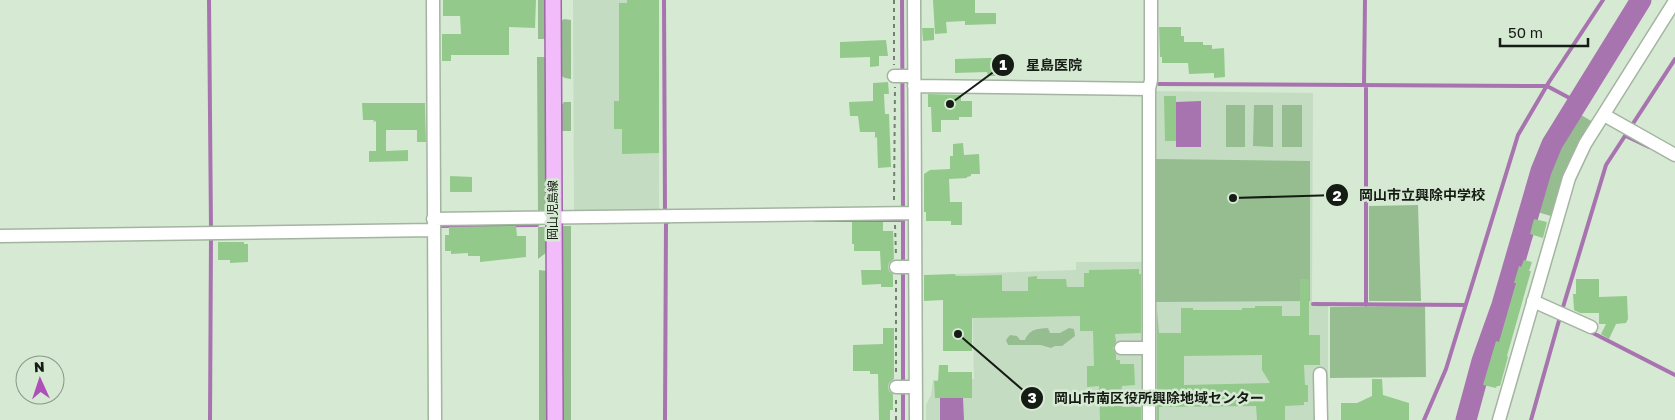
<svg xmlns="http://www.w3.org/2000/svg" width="1675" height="420" viewBox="0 0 1675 420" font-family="'Golos Text','Noto Sans JP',sans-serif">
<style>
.built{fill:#c4dcc1}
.green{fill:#95bd8f}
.water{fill:#a874af}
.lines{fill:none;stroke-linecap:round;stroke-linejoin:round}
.stream{stroke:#a874af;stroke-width:4}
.river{stroke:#a874af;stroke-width:21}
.building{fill:#93ca8c;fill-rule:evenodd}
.minor-casing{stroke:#a3b5a0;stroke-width:15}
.major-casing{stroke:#9f67a7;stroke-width:18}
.path{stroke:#738071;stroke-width:2;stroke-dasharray:4 4;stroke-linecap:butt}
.minor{stroke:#fff;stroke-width:12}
.major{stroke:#f2bcfa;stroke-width:15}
.labels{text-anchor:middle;stroke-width:5;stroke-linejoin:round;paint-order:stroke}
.street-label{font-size:12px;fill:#151c14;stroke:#d6e9d3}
.leader{fill:none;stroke:#151c14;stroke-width:2}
.callout-dot{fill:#151c14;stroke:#d6e9d3;stroke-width:2}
.mark-label{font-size:15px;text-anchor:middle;font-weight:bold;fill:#fff}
.callout-label{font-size:14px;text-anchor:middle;font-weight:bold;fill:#151c14;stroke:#d6e9d3;stroke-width:5;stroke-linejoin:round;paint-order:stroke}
</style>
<rect width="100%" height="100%" fill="#d6e9d3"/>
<path class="built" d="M573,0H659V213L574,214Z
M1154,91L1313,93L1312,303L1313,306H1328V420H1153Z
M1076,262H1145V420H926V405L931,395L933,380L974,379L972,300H957L956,274L1076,270Z"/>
<path class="green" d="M538,0H546V39H538Z
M564,19L571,20V79L565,78L560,75L559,23Z
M537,57H546L547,208L545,210L538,211Z
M564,102H571V131H560C560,122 558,109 564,102Z
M1226,105H1245V147H1226Z
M1254,105H1273V147L1253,146Z
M1282,105H1302V147H1282Z
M1576,112L1593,122L1567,166L1551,216L1534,211L1548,166L1556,147Z
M1156,159L1310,161V301L1156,302Z
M1418,205L1421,301H1369V206Z
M560,226H571V420H561Z
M538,227H547V252L538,259Z
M539,270L547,271L548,420H539Z
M1425,306L1426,377L1330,378V307Z
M1048,328L1050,333H1060L1069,328L1074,329L1075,336L1062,346H1055L1051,348L1041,345H1008L1006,340L1010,335L1017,336L1020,340H1025C1030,329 1036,329 1048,328Z"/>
<path class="water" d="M1201,101V147H1176V102Z
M940,398H963L964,420H940Z"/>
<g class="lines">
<path class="stream" d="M209,0L211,229
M664,0L665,213
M902,0L903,210
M1159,84L1547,86L1577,102
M1364,85L1365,0
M1366,85V305
M1626,136L1649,147
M903,217V420
M815,220H903
M438,228V226L537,225
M1313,304L1465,305
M1589,331L1675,375
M210,420L211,237
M665,420L666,222H668
M1424,420L1446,369L1518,135L1549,82L1603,0
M1531,420L1560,317L1606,165L1675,59"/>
<path class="river" d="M1466,420L1482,361L1502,305L1541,171L1552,144L1641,0"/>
</g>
<path class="building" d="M443,0H536L535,28L509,27V55H451V61H442V34H461L460,16H443Z
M627,0H659V153L622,154V129H614V101H619V3H627Z
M933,0H975V13H996V24L965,25V21L946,22L947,33L935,34Z
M1159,27H1181V36H1184V42H1203V45H1212V49L1224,48L1225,77L1214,78V73L1189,74L1188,63H1162V57H1160Z
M922,28H934V40L923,41Z
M886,40L888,56H879V66L870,67V57L840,58V42Z
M987,58H997V76H988L987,72L955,73V59Z
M888,82L889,94H884L885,114H889L891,167L878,168L877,137L875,138V132H860L858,116H850L849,102L873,101V83Z
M928,94L961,95V101H972V117H959V120H941V132H932L931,107H928Z
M1164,96H1176V141H1165Z
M362,103H425L426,142H417V130H386V151L408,150V161L369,162V151H376V121L373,122L374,120H363Z
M963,143L964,155L979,154L980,174H971V176L967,177V178L949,179L950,202H962V225H951V221H926V212H924V174L930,170L950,169V156H953V144Z
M450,176L472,177V192H450Z
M1534,219L1547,222L1543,238L1530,234Z
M852,222H883V231H893L894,259L889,263L888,267L889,271L893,274V287H881V284L862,285L861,270H881L880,251H854V244H852Z
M516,226L517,236H526V257L480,262V256H468V253L451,254V251H445V235H449V227Z
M218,242H244V244H248V262L230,263V260H218Z
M1524,260L1532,262L1529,271H1531L1507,356L1508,357L1500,386H1497L1496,388L1483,385L1496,341L1499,342L1516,283H1514L1519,266L1521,267Z
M1139,269V274H1141V333L1115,334L1116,342L1113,348L1116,354V360H1120V364H1134L1135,385L1122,386L1120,400L1122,407H1141V420H1100L1099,386L1087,387V366H1094L1093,331H1080V316L972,318V351H943V300L924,301V275L955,274L956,276H966L1002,275V291H1028V277L1037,276V279H1066L1067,287H1084V273H1089V270Z
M1300,279H1309V335H1320V365H1304L1305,385H1308V402H1304V405L1285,406V420H1257L1256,406L1159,407V420H1157V310L1159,333H1181V308H1193V310H1242V308H1255V306H1282V316H1300ZM1262,355V370L1270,383L1184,385V356Z
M1576,279H1599V297L1627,296L1628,319L1626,323L1616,324L1609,339L1601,334L1606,324H1599V313H1580L1574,310L1573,294H1576Z
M883,328H894V379L889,383L888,387L889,391L893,394V410H890V420H879L878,374H870V371H853V345L883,344Z
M939,365H948V372H972V398H935L934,381H938Z
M1372,379H1382L1383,395L1409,403V420H1341V403H1357L1372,396Z"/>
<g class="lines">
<defs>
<path id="minor" d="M433,0L435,420
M914,0L916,420
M894,76H914
M914,86L1149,89L1151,80V0
M1604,115L1675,155
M433,219L915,213
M0,236L434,230
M896,267H915
M1533,301L1591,327
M1121,348H1149
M1320,374L1321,420
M896,387H916
M1128,399L1149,398
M1149,420V89
M1499,420L1569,178L1585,144L1675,1"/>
<path id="major" d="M553,0L555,420"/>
</defs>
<use href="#minor" class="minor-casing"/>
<use href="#major" class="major-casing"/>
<path class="path" d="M894,0V65
M894,200L895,87
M895,225L896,255
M896,280V375
M896,400V420"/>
<use href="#minor" class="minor"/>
<use href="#major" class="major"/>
</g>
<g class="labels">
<g class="street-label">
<text transform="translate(553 210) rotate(-90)" y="4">岡山児島線</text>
</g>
</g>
<path class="leader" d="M950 104L1003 65M1233 198L1337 195M958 334L1032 398"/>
<g class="callout-dot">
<circle cx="950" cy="104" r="5"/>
<circle cx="1233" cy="198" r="5"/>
<circle cx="958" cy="334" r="5"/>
<circle cx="1003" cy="65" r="12"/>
<circle cx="1337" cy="195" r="12"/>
<circle cx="1032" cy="398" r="12"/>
</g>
<g class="mark-label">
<text x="1003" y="70">1</text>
<text x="1337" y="201">2</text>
<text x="1032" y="403">3</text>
</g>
<g class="callout-label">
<text x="1054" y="70">星島医院</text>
<text x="1422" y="200">岡山市立興除中学校</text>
<text x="1159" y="403">岡山市南区役所興除地域センター</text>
</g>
<g transform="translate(40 380) rotate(357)"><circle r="24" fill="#d6e9d3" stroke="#899787"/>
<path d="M0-4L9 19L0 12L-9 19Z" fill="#ad50ba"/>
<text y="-8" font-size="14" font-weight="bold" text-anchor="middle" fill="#151c14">N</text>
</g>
<path d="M1500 38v8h88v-8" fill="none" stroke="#151c14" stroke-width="2.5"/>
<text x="1508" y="38" font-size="15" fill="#151c14" stroke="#d6e9d3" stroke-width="4" paint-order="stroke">50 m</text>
</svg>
